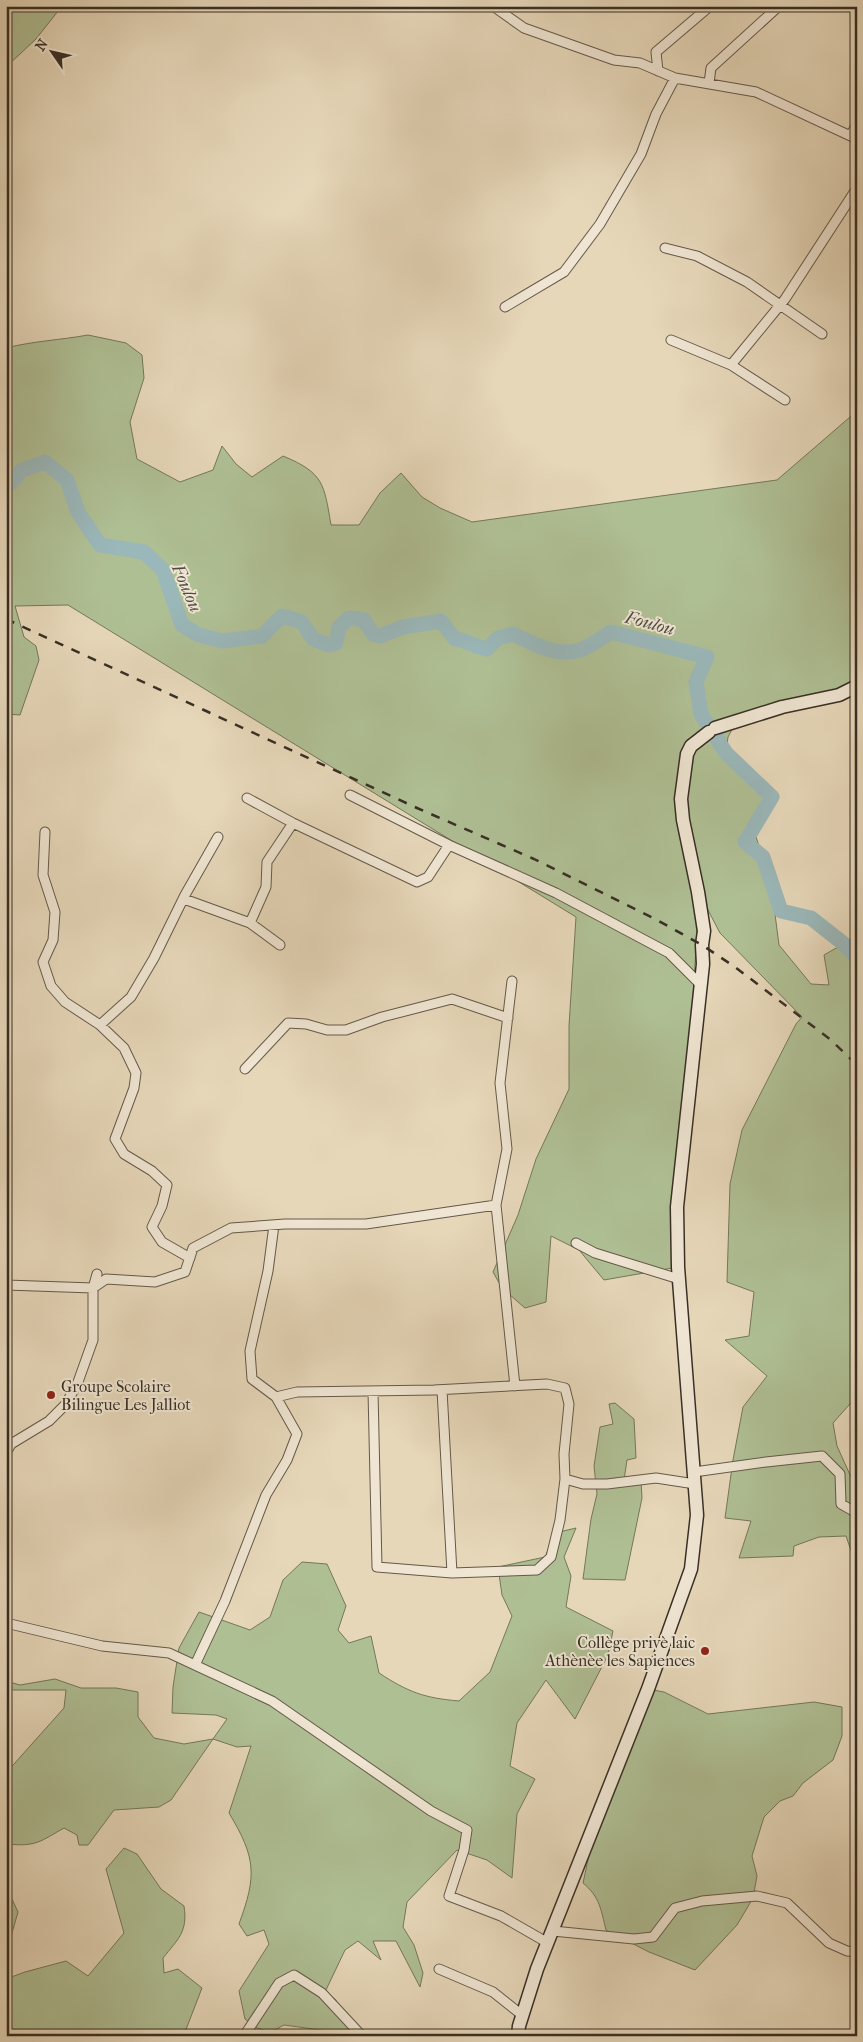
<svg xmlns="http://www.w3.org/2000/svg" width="863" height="2042" viewBox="0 0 863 2042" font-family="'IM FELL French Canon',serif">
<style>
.green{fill:#afbf94;stroke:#74775c}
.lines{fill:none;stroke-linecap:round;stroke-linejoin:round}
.river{stroke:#9ab7b9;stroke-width:15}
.street-casing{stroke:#64594a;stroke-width:11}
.secondary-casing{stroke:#382f25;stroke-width:15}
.street{stroke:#efe5d2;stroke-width:9}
.secondary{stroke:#efe5d2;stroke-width:12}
.rail{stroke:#382f25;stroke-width:2.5;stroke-dasharray:9 9;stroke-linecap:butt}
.poi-dot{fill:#8f2418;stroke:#efe5d2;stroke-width:2}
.labels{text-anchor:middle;stroke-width:4;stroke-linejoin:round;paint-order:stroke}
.poi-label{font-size:16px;fill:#382f25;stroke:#efe5d2;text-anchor:start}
.water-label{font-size:18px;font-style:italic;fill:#4c4a43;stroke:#efe5d2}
</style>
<rect width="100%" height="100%" fill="#e6d7b9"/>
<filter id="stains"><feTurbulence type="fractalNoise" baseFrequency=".004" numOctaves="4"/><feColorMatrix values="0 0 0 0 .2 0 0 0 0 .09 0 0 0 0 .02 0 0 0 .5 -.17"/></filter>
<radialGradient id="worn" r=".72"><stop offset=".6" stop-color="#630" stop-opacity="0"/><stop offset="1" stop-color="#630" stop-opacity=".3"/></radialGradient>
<path class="green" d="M6,6H62L36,39L6,67Z
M88,335L126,343L142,355L144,378L130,422L137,459L180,482L213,470L222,446L236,464L252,477L283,456C324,473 324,484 331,525H359L380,493L401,473L422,497L440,508L472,522L777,480L857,411V686L736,722L728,737L726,753L772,797L766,815L756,837L781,911L775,914L779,945L811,984L829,985L824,955L857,936V1396L833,1423L837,1446L851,1477L857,1476V1568L846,1536L819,1537L794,1546L793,1556L739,1558L751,1521L725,1518L733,1460L743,1407L767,1376L725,1340L749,1336L754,1292L727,1282L730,1184L742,1130L796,1024L802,1017L720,933L699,893L678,1267L604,1280L579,1250L551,1236L546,1302L525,1308L502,1288L493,1272L518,1215L536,1159L569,1089V1026L576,917L68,605L15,606L24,637L36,646L39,660L20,715L6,714V348C33,341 61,340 88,335Z
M615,1403L634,1419L636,1458L627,1460L624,1480L641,1482L642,1498L625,1580L583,1579L591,1519L597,1494L594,1466L600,1427L613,1424L609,1404Z
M576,1528L564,1557L571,1576L566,1607L613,1631L608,1655L575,1719L546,1680L517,1723L510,1766L535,1779L517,1814L512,1878L487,1860L457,1850L407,1902L403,1927L414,1945L423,1973L420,1987L396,1941H373L381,1960L358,1941L345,1950L325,1992L336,2000L337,2015L357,2036H338L328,2031L284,2025L271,2032L257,2028L245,2019L239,1991L269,1944L264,1930L247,1936L239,1924C257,1875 256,1858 229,1813L251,1746L237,1747L213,1739L171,1800L159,1807L114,1810L88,1845H79L77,1835L64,1828C41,1841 36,1847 8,1844L6,1839V1819L9,1809L6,1801V1773L64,1708L66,1690H6V1681L20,1685L55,1679L81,1688H116L138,1692V1717L154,1738L184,1744L213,1739L227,1719L216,1715L172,1713L173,1687L179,1648L199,1612L250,1630L270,1617L283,1580L302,1562L327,1564L346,1606L338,1630L349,1643L371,1636L379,1673C408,1692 424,1698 459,1701L490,1672L512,1616L502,1595L498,1567L545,1557L555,1533Z
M648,1689L664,1692L708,1714L814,1702L842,1707V1736L833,1760L803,1783L793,1796L780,1801L764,1817L752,1856L757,1876L753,1898L737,1925L695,1970L649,1952L606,1930C601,1910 600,1897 583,1883L595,1827Z
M124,1848L137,1854L161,1889L184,1906C188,1932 178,1939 163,1958L164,1973L178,1969L202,1988L185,2032V2036H6V1979L25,1972L66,1961L88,1976L124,1933L106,1869Z
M6,1897L12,1899L18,1912L6,1954Z"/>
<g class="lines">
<path class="river" d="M6,488L22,470L45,462L67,480L78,512L100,545L144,552L163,570L182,625L199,635L223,641L262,636L282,616L302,622L313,639L329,645L336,643L339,627L349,618L364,620L373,634L380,636L403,627L441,621L455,639C467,640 475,647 487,649L498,638L513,634C534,644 556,657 580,650C590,647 601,638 611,632L707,657L696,682L701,714L726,753L772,797L745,842L763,857L781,911L811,918L844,944L857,958"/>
<defs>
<path id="street" d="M493,6L524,28L614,60L640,63L675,78L756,92L857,139
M658,71L656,52L710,6
M709,83L711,68L779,6
M851,134L857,125
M665,248L697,256L747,282L822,334
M505,307L564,272L600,224L641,154L656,114L675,78
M671,340L731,365L785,400
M731,365L785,299L857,188
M350,795L449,845L556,893L669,953L700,984
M247,798L293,823L417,882L428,877L449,845
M45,832L43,875L55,912L53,940L43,962L51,986L65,1002L100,1025L124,1048L136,1073L134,1088L115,1139L124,1154L152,1171L167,1185L162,1206L152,1227L162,1242L190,1258
M184,899L250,923L280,945
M250,923L266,887L267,862L293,823
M512,981L500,1083L507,1149L496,1205L515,1386
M100,1025L131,997L154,958L185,895L218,837
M245,1069L288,1023L306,1024L327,1030H346L382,1017L452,999L508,1018
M576,1243L595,1253L679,1279
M6,1285L93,1288L106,1279L155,1282L185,1272L193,1248L231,1228L285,1224H366L496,1205
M442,1390L452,1573
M373,1391L377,1567L452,1573L537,1570L551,1557L560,1520L565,1479
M276,1397L297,1392L434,1390L547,1384L565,1388L569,1404L564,1454L565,1479L583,1484H607L656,1478L695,1484
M6,1453L11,1444L49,1421L66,1404L78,1382L93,1340V1288L97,1274
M694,1472L766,1462L822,1456L840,1474L841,1504L857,1513
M6,1623L102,1646L169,1653L272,1701L431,1811L467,1830L464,1850L449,1896L501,1916L548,1943
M195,1665L225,1601L266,1495L287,1460L297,1434L276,1397L252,1379L250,1351L268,1271L274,1225
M553,1931L634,1939L653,1937L675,1908L702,1901L757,1896L787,1903L829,1943L847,1951L857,1952
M439,1969L493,1992L522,2015
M244,2036L279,1983L294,1975L322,1993L362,2036"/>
<path id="secondary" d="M715,728L782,707L839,695L857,686
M518,2036L519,2026L537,1969L648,1689L691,1569L697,1515L678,1267L677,1207L703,964L702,945L704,931L698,892L683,820L681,799L687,754L691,746L709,732"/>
</defs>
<use href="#street" class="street-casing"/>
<use href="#secondary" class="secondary-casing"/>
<use href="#street" class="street"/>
<use href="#secondary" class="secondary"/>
<path class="rail" d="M6,619L417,808L534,859L657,920L702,945L735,967L831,1040L857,1065"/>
</g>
<g class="poi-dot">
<circle cx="51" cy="1395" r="5"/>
<circle cx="705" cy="1651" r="5"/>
</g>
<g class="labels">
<g class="poi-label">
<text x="61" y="1392">Groupe Scolaire<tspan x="61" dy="18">Bilingue Les Jalliot</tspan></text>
<text x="695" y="1648" text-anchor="end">Collège privè laic<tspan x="695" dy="18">Athènèe les Sapiences</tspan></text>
</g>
<g class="water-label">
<text transform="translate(187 588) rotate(67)" y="6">Foulou</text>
<text transform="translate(650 623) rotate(15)" y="6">Foulou</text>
</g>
</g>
<rect width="863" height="2042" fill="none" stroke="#e6d7b9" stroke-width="25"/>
<rect x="8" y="8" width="848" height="2027" fill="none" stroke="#382f25" stroke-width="2.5"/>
<rect x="12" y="12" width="838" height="2017" fill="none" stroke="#382f25"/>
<g transform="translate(52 52) rotate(304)" stroke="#efe5d2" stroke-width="4" paint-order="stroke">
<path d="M0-4L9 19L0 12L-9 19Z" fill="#382f25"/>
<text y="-8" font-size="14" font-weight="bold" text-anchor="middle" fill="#382f25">N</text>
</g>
<rect width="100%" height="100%" filter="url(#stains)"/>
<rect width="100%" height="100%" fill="url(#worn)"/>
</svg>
